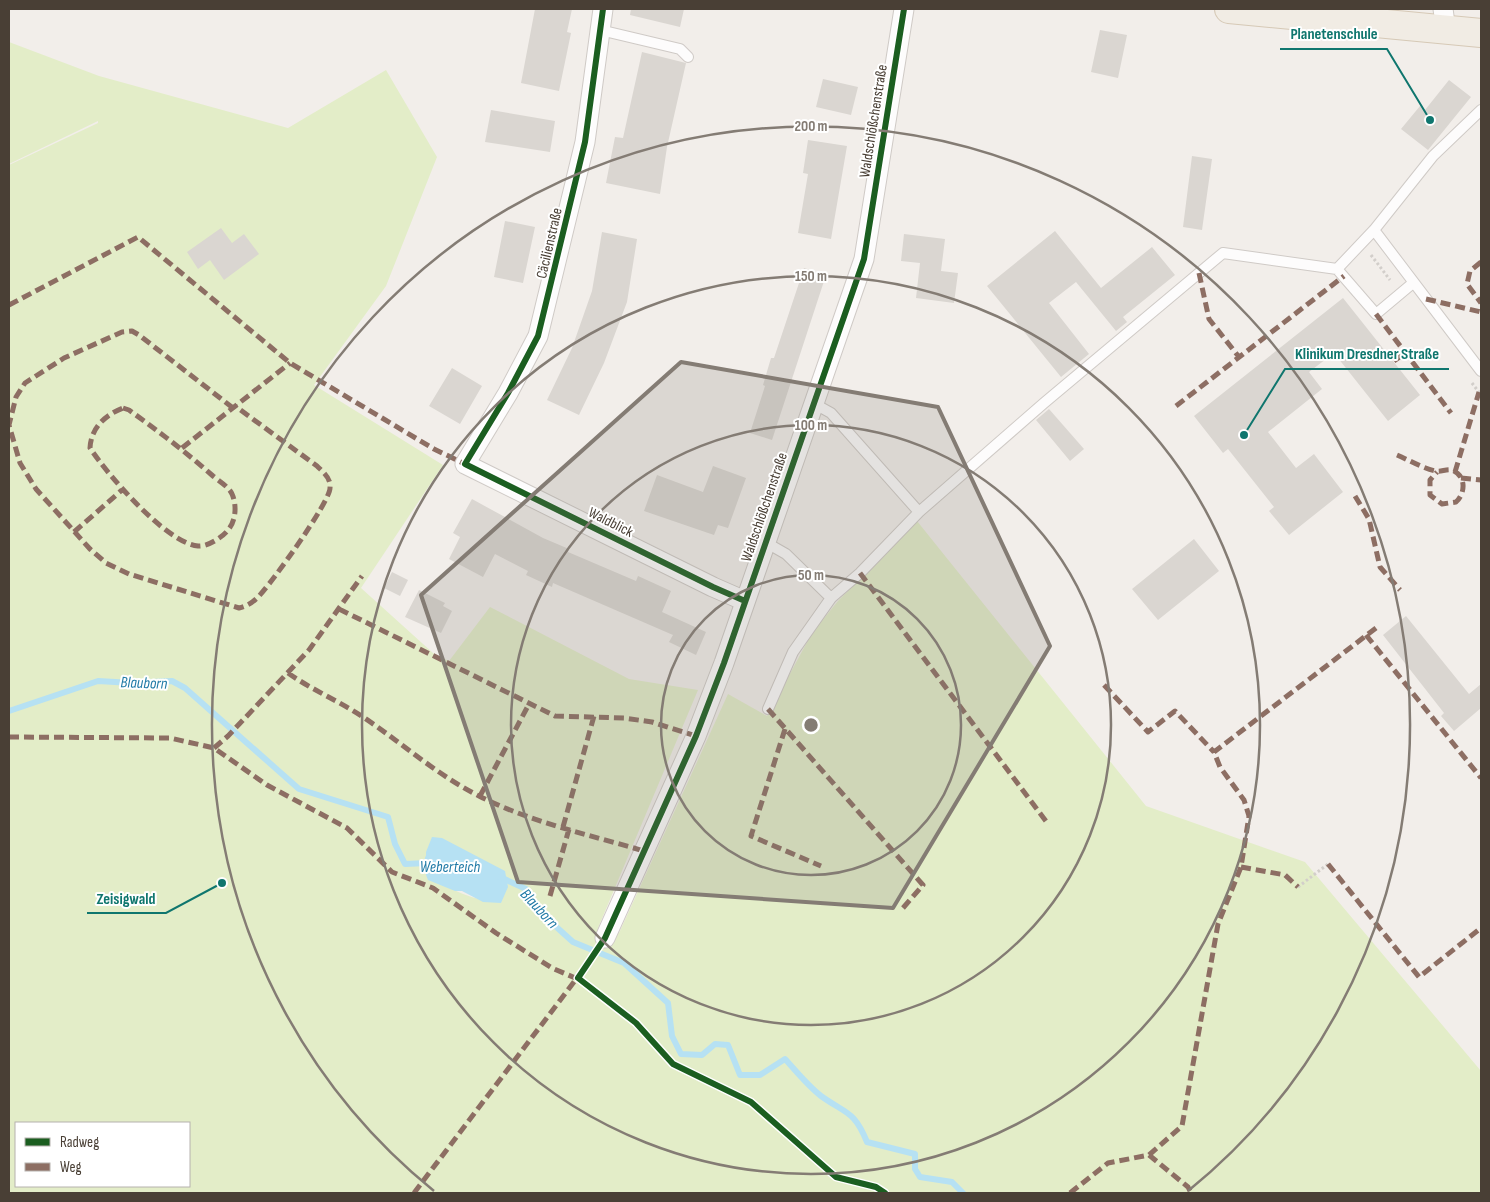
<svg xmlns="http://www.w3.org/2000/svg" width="1490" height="1202" viewBox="0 0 1490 1202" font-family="'Sofia Sans Condensed',sans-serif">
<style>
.green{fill:#e3edc8;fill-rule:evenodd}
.water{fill:#b6e1f3}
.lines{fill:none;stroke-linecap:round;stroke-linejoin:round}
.stream{stroke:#b6e1f3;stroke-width:6}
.building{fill:#dad6d1}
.lane-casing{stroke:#cfcac6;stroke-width:12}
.street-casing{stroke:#cfcac6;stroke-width:21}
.primary-casing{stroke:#d6c9b6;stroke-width:30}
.path{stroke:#d2ceca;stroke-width:3;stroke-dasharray:2.5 2.5;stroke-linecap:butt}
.lane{stroke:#fdfcfc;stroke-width:10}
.street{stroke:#fdfcfc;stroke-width:19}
.primary{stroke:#f1ece4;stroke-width:28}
.quiet{stroke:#8d6e63;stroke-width:5;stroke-dasharray:10 5;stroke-linecap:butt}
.cycleway-casing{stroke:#fff;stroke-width:9}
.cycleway{stroke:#1b5e20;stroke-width:6}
.marked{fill:#847c74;fill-opacity:0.2;stroke:#847c74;stroke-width:4;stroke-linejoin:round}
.ring{fill:none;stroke:#847c74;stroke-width:2.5}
.labels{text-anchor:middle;stroke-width:4;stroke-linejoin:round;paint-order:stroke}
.street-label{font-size:15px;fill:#493f35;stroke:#fff}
.water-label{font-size:16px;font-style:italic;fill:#207aa6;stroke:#fff}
.centre{fill:#847c74;stroke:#fff;stroke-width:2.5}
.ring-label{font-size:15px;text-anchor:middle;font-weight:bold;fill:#847c74;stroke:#fff;stroke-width:4;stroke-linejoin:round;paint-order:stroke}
.leader{fill:none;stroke:#0f766e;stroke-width:2}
.callout-dot{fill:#0f766e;stroke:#fff;stroke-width:2}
.callout-label{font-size:16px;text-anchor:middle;font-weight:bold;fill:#0f766e;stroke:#fff;stroke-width:4;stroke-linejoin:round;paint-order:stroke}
</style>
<rect width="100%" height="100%" fill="#f2eeea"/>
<path class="green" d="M9,42L99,76L288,128L386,70L437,157L386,286L314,385L443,465L361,588L433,653L449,661L490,607L629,679L698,690L598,928L619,933L728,694L767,716L812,633L838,601L917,521L1146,806L1305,862L1481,1071V1193H9V165L98,123V121L9,164ZM426,875L501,902C474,902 449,888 426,875ZM16,1123H189V1186H16Z"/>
<path class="water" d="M432,837L442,838L505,871L508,887L501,903L483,902L462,891H455L428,880L426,875V852Z"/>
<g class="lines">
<path class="stream" d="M9,711L98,681L132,683L172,681L185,688L299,789L388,817L395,844L405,864L427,863L428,858
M500,877L526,889L542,914L573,942L624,963L668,1003L672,1036L681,1054L702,1055L715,1044L728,1045L740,1075H760L785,1059C796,1071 808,1086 821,1096C846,1114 854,1110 867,1142L915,1154V1169L920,1177L952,1182L963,1193"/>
</g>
<path class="building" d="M535,9H572L567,32L571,33L559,91L521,83Z
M631,9H684L680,27L630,15Z
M1100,30L1127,35L1118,78L1091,72Z
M642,52L686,63L667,147L660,194L606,183L615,137L623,138Z
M823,79L858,87L851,115L816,107Z
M1449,80L1471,97L1428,150L1401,129L1420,106L1425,110Z
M491,110L555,121L550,152L485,142Z
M808,140L847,146L831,239L798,233L808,174L803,173Z
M1192,156L1212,159L1202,230L1183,227Z
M505,221L535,227L523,283L494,277Z
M221,228L232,243L244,234L259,254L224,280L210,260L198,269L187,252Z
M1055,231L1101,288L1152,247L1175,275L1123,317L1127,322L1116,331L1076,282L1049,303L1089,354L1061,377L987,286Z
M602,232L637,239L627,302L604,363L579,415L547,400L572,348L592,291Z
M904,234L945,239L941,271L958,273L954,303L916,298L920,263L901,261Z
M804,268L826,275L772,440L750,433L765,386L763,385L771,358H774Z
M1343,298L1420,395L1388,421L1334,353L1309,372L1322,389L1268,432L1296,468L1314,454L1343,492L1289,535L1269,511L1274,507L1228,449L1223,453L1194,416Z
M452,368L482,386L460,424L429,406Z
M1049,409L1084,449L1070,461L1036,420Z
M713,466L746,478L728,528L718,525L714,535L644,511L657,475L703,492Z
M472,499L543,538L569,549L568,552L636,581L638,576L671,591L662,612L706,632L696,655L669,642L673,635L553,583L552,587L526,575L528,571L495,554L483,577L449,559L460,537L453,533Z
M1194,539L1219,571L1158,620L1132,589Z
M392,572L408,580L400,596L384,588Z
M419,590L445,603L443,606L452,611L441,633L405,617Z
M1406,616L1469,694L1481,684V708L1454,731L1441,716L1444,713L1383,635Z"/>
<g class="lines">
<defs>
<path id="lane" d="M600,30L680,49L688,57
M1374,230L1481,371
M1413,283L1376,314L1337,269L1374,230L1433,156L1481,110
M919,512L1044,403L1223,253L1337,269
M765,542L786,554L831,598L860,573L919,512L831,413L813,403
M768,709L793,652L831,598"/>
<path id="street" d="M603,9L585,142L538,336L508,393L465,464L713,587L745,601
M1443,9L1446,30
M605,938L696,736L724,663L864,259L904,9"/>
<path id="primary" d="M1229,9L1481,33"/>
</defs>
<use href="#lane" class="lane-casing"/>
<use href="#street" class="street-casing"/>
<use href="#primary" class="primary-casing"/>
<path class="path" d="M1371,255L1390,280
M1472,383L1481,395
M1298,887L1328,864"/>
<use href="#lane" class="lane"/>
<use href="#street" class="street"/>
<use href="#primary" class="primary"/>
<path class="quiet" d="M1481,262L1470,271L1467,284L1481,303
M1199,273L1209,319L1239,357
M1426,299L1481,312
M9,305L138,237L290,363L434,449L465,464
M1376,314L1451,413
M1394,361L1405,353
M1176,406L1344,276
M123,408L129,410C158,431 186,452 213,476C219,481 229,487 232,494C237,505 236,521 228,530C223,537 207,547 198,546C166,543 107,474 90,448C91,428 105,415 123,408Z
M233,408L139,335L132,331L122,332L64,358L25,383L16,397L9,425L20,463L36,489L90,549L106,563L129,574L239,608C247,606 252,603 258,597C271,584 330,502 330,488C331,478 324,473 317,466L235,406
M182,448L290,363
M1397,455C1409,460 1424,469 1436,471C1441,472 1446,469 1452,470C1466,475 1466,493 1456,502L1442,504L1430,495V480L1437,472
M1455,472L1479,392
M1461,478L1481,480
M1355,496L1369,519L1380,567L1400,590
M74,532L122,490
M860,573L1048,824
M339,609L555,716L624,718L652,722L696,736
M1366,635L1481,778
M288,673C312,690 339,701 363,717C402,743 437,775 479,796C530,822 590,835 644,851
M1104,685L1148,732L1175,711L1214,752
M768,709L923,885L903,908
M785,729L751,836L821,866
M9,737L170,738L214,748L267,785L347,828L392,872L433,888L496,933L552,968L580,980
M214,748L228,736L309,650L362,576
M480,796L529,704
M563,827L594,716
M1328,864L1419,977L1481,928
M1241,867L1285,875L1298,887
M550,896L569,829
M1149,1155L1182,1126L1218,924L1241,867L1249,816L1244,800L1220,767L1214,752L1376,628
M414,1193L580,974
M1070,1193L1108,1163L1149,1155L1188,1187L1191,1193"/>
<defs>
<path id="cycleway" d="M603,9L585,142L538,336L508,393L465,464L713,587L745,601
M885,1193L876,1187L836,1177L751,1102L673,1064L636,1023L578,978L605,938L696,736L724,663L864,259L904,9"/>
</defs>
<use href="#cycleway" class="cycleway-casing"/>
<use href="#cycleway" class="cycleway"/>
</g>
<path class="marked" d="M681,362L938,407L1050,646L893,908L518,882L421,595Z"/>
<g class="ring">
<circle cx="811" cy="725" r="150"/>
<circle cx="811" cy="725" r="300"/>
<circle cx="811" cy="725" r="449"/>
<path d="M434 1191A599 599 0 1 1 1188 1191"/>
</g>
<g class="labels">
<g class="street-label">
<text transform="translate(873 121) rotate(-81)" y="5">Waldschlößchenstraße</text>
<text transform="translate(549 243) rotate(-77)" y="5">Cäcilienstraße</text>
<text transform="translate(764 507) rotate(-71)" y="5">Waldschlößchenstraße</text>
<text transform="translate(611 522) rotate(27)" y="5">Waldblick</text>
</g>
<g class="water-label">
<text transform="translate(144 682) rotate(2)" y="6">Blauborn</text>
<text x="450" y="872">Weberteich</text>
<text transform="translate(540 908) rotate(47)" y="6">Blauborn</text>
</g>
</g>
<circle cx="811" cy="725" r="8" class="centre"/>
<g class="ring-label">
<text x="811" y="131">200 m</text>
<text x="811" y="281">150 m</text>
<text x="811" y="430">100 m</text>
<text x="811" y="580">50 m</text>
</g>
<path class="leader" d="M1430 120L1387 49H1280M1244 435L1285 369H1449M222 883L166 913H87"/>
<g class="callout-dot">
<circle cx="1430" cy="120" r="5"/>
<circle cx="1244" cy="435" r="5"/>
<circle cx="222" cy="883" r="5"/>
</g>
<g class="callout-label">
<text x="1334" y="39">Planetenschule</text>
<text x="1367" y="359">Klinikum Dresdner Straße</text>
<text x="126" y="904">Zeisigwald</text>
</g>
<rect width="1490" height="1202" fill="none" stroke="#493f35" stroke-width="20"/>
<rect x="15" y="1122" width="175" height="65" fill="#ffffff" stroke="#b6b2ae"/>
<rect x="25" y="1138" width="25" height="8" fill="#1b5e20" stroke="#b6b2ae"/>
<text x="60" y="1147" font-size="15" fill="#493f35">Radweg</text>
<rect x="25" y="1163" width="25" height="8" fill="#8d6e63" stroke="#b6b2ae"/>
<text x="60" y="1172" font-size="15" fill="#493f35">Weg</text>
</svg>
